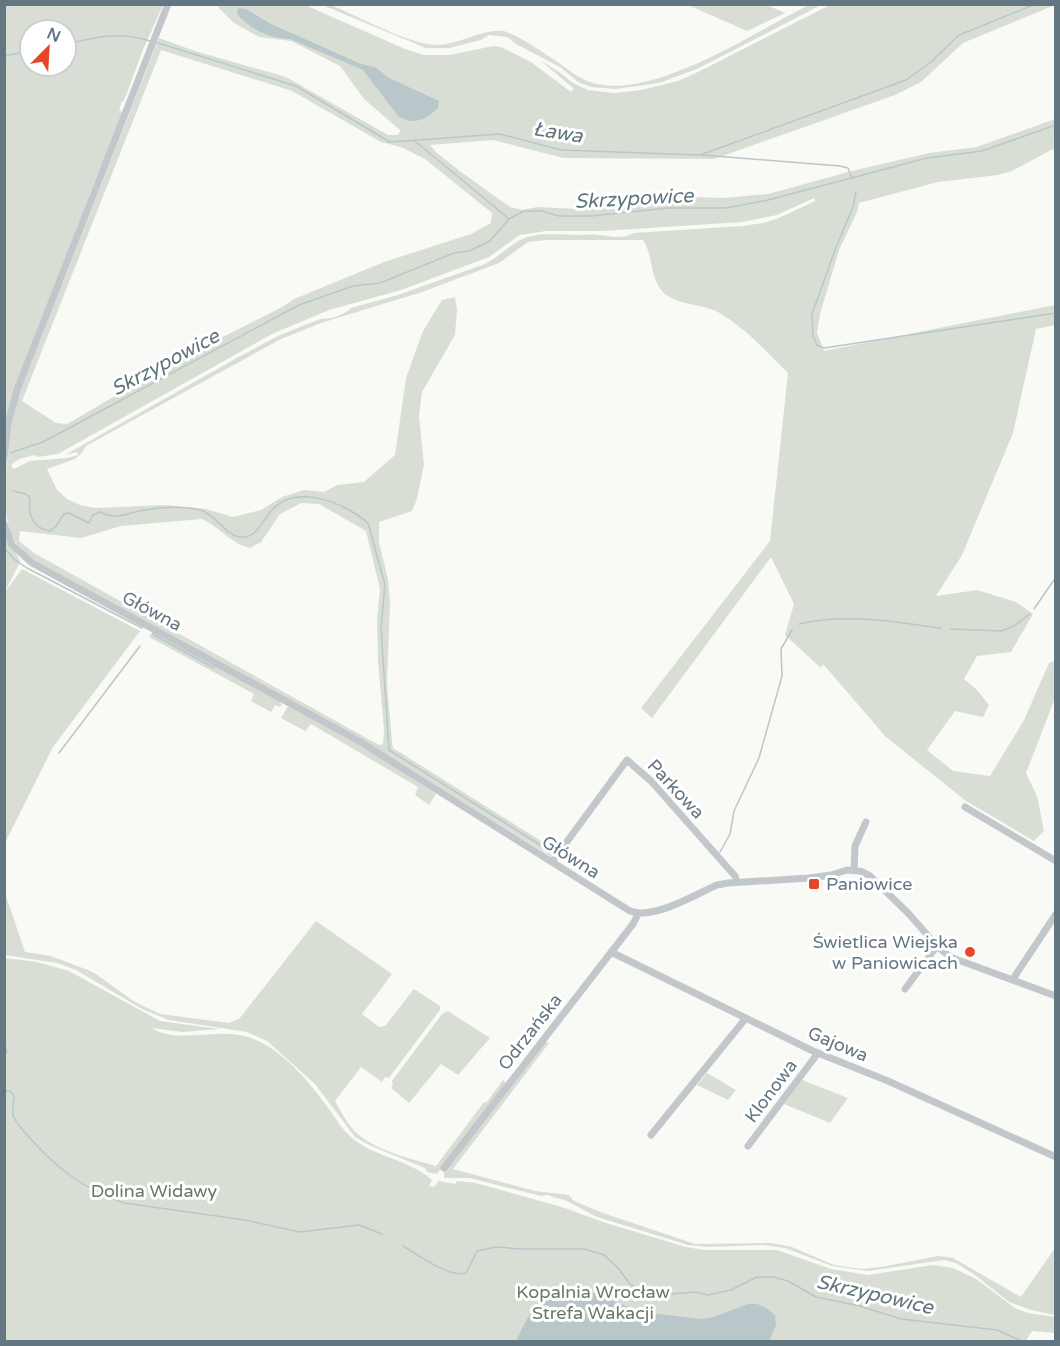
<svg xmlns="http://www.w3.org/2000/svg" width="1060" height="1346" viewBox="0 0 1060 1346" font-family="'Varela Round',sans-serif">
<style>
.green{fill:#d9ded5;fill-rule:evenodd}
.water{fill:#b9c7ca}
.lines{fill:none;stroke-linecap:round;stroke-linejoin:round}
.stream{stroke:#b9c7ca;stroke-width:1.5}
.minor{stroke:#c2c7cb;stroke-width:7}
.poi-dot{fill:#e74728;stroke:#fff;stroke-width:2}
.labels{text-anchor:middle;stroke-width:6;stroke-linejoin:round;paint-order:stroke}
.street-label{font-size:18px;fill:#637782;stroke:#fff}
.poi-label{font-size:18px;fill:#637782;stroke:#fff;text-anchor:start}
.park-label{font-size:18px;fill:#687a62;stroke:#fff}
.water-label{font-size:20px;font-style:italic;fill:#5e767c;stroke:#fff}
</style>
<rect width="100%" height="100%" fill="#f9f9f6"/>
<path class="green" d="M4,5H163L143,50L124,101H122L119,110L123,113L96,178L12,397L17,399L159,38L195,51L286,77L388,135H397L401,131L364,99L340,66L291,41L259,37L234,23L219,8L218,5H305L405,49L424,55H450L493,46L501,47L531,62L571,92L574,89L540,60L559,72L573,83L588,90L614,93L641,90L678,81L696,73L830,5H1055L963,43L921,82L895,95L714,159L563,158L493,140L430,145L437,153L461,172L510,207L523,210L537,207L579,209L665,196L723,198L768,194L852,171L929,153L977,147L1055,119V148L1012,171L998,175L938,182L859,203L857,212L839,250L820,314L817,333L824,351L1055,305V325L1036,329L1013,433L962,555L936,596L977,590L1016,602L1033,614L1011,652L977,656L964,679L977,690L989,705L983,717L955,711L927,750L953,771L990,776L1024,720L1049,663L1055,660V698L1026,773L1037,796L1044,831L1034,841L966,801L886,737L823,664L821,668L785,635L794,604L771,557L652,718L641,708L770,541L788,373C766,351 745,328 718,312C703,304 674,305 662,291C650,277 653,255 643,240H546L528,242L499,263L422,292L321,323L281,339L86,446L81,454L75,459L47,469L57,490L67,499L80,505L95,508L165,505L206,509L233,517L261,510L282,497L304,490L324,492L337,485L364,482L395,455L406,378L423,331L442,300L455,297L457,309L455,335L422,392L419,416L424,464L417,499L412,511L379,522V543L388,579L390,602L387,683L392,742L393,748L557,851L552,857L378,749L34,562C28,557 21,552 17,545C0,521 7,487 6,459H4ZM30,30H66V66H30ZM161,50L292,91L381,142L401,147L425,159L492,213L491,223L471,234L384,262L294,299L284,306L177,360L67,424L56,423L22,401ZM814,198L815,201L779,218L763,223L742,226L634,233C621,240 610,236 598,235C592,234 585,235 579,235C564,235 548,233 532,236C514,239 501,256 485,264L398,295L351,308C343,316 331,319 320,319L278,336L235,359L65,455L77,452L78,455L67,458L30,461L14,469L11,466C16,458 27,457 36,455L37,457L58,454L272,334L329,310L401,290L489,257L520,235L546,231H603L742,222L777,215ZM301,503L319,504L366,531L380,589L377,619L378,661L384,730L383,744L379,745L34,553L19,541L20,531L81,538L121,526L202,519C219,527 232,544 250,548L261,542L280,514Z
M322,5H331C358,16 413,47 440,45C462,43 482,29 504,31C523,38 542,52 559,63C569,70 578,78 590,82C649,103 756,31 809,5H821L697,69L659,83L616,89L591,87L578,82L560,67L516,44L507,37L489,35L481,40L449,48H426Z
M688,5H767L785,13L747,31Z
M5,538C8,545 19,555 20,562L5,592L22,569L140,631L53,747L5,843Z
M153,631L280,701L282,705L280,707L275,705L271,712L251,701L254,694L149,637Z
M288,706L359,743L436,794L429,805L415,795L418,787L311,724L305,731L281,718Z
M4,890L25,952L51,956L93,972L135,1002L160,1014L229,1023L239,1019L316,921L392,974L362,1014L379,1027L385,1026L414,989L440,1006V1010L389,1078L385,1077L382,1082L361,1067L335,1101C342,1113 349,1128 360,1136C381,1152 412,1159 436,1166L484,1102L486,1103L503,1080L506,1083L437,1174L427,1172L425,1168L369,1145L355,1137L315,1084L267,1041L247,1032L169,1020L142,1009L76,970L57,963L5,955Z
M5,958L37,962L69,971L160,1021L220,1029L182,1032L152,1028C177,1045 221,1026 251,1038C282,1049 307,1079 326,1105C334,1115 341,1129 351,1137C375,1158 409,1159 432,1180L429,1186L434,1187L439,1181L455,1184L457,1181L476,1183L565,1208L603,1222L686,1247L704,1250H777L831,1269L868,1275L933,1265L953,1268L976,1279L1015,1308L1028,1313L1056,1317L1055,1333L1032,1331L1025,1342H5Z
M448,1011L490,1038L458,1075L441,1064L409,1103L391,1088L393,1084L392,1081L442,1014Z
M544,1042L549,1043L453,1169L535,1191L569,1195L574,1201L603,1213L695,1244L771,1243L792,1247L834,1265L861,1269L881,1267L938,1256L953,1258L1021,1297L1055,1248V1315L1031,1310L1009,1302L975,1275L956,1263L944,1260L868,1271L832,1266L785,1248L763,1245L707,1247L688,1245L597,1217L567,1201L547,1195L541,1196L470,1178H444V1173Z
M707,1073L736,1090L728,1100L697,1085Z
M802,1080L848,1098L830,1123L784,1104Z"/>
<path class="water" d="M238,8L246,9L269,23L361,64L375,67L389,78L439,101L438,108C425,120 413,126 398,116L363,70L290,39C269,38 251,30 237,14Z
M565,1286L584,1289L628,1307L633,1311L701,1319L714,1317L748,1304H757L765,1307L775,1315L776,1325L769,1341H516C526,1321 539,1290 565,1286Z"/>
<g class="lines">
<path class="stream" d="M155,42L296,86L390,142L500,134L561,150L700,155L906,80L931,62L959,35L1036,4
M66,44C97,37 119,31 150,41
M4,56L30,51
M415,141L508,218
M703,155L840,166L848,168L852,179
M856,192L853,207L835,250L812,314L813,337L817,345L824,348L1056,313
M10,453L43,442L299,305L353,286L380,283L454,253L469,251L490,241L509,219L524,211H542L559,216H591L668,208H726L768,200L927,158L982,151L1056,125
M13,491L26,494L30,498C28,514 32,528 50,531L56,526L64,514L69,513L89,523L93,515L100,512C117,521 129,512 145,510C162,507 184,506 200,510C216,514 226,537 242,537C257,538 263,519 272,510C297,483 345,503 368,523L385,585L381,628L389,750L553,853
M4,548L15,560L27,568L142,628
M1034,609L1056,577
M799,624C846,613 894,622 941,628
M951,629L1001,631L1014,626L1030,614
M152,634L214,668
M59,753L140,646
M720,852L730,834L734,811L759,758L782,676L781,649L792,630
M4,1043L7,1052L4,1055
M4,1091H10L14,1096C14,1102 12,1109 13,1115C16,1124 23,1130 29,1137C56,1168 85,1190 124,1203L245,1220L300,1232L359,1225L382,1234
M403,1246C418,1255 449,1278 466,1273L477,1251L496,1247L521,1249H584L604,1255L618,1268L630,1284L644,1292L660,1295L695,1292L708,1295L731,1290L757,1277H773L788,1281L816,1297L860,1306L901,1319L997,1330L1024,1342"/>
<path class="minor" d="M4,456L8,423L17,390L168,4
M4,524L12,545L32,563L359,741L630,911C654,920 694,895 717,885L728,883L809,878L831,875L847,870L860,871L870,876L908,913L937,946L950,957L1056,996
M965,807L1056,861
M552,862L627,760L651,781L735,876L737,882
M854,870L855,846L866,822
M611,952L813,1051L888,1081L1056,1157
M1013,979L1056,914
M905,989L937,946
M651,1135L746,1018
M748,1146L818,1053
M444,1168L633,924L638,914"/>
</g>
<g class="poi-dot">
<rect x="808" y="878" width="12" height="12" rx="3"/>
<circle cx="970" cy="952" r="6"/>
</g>
<g class="labels">
<g class="street-label">
<text transform="translate(152 611) rotate(28)" y="6">Główna</text>
<text transform="translate(676 789) rotate(47)" y="6">Parkowa</text>
<text transform="translate(571 857) rotate(32)" y="6">Główna</text>
<text transform="translate(530 1032) rotate(-52)" y="6">Odrzańska</text>
<text transform="translate(838 1044) rotate(23)" y="6">Gajowa</text>
<text transform="translate(771 1091) rotate(-53)" y="6">Klonowa</text>
</g>
<g class="poi-label">
<text x="826" y="890">Paniowice</text>
<text x="958" y="948" text-anchor="end">Świetlica Wiejska<tspan x="958" dy="21">w Paniowicach</tspan></text>
</g>
<g class="park-label">
<text x="154" y="1197">Dolina Widawy</text>
<text x="593" y="1298">Kopalnia Wrocław<tspan x="593" dy="21">Strefa Wakacji</tspan></text>
</g>
<g class="water-label">
<text transform="translate(558 132) rotate(9)" y="7">Ława</text>
<text transform="translate(634 198) rotate(-3)" y="7">Skrzypowice</text>
<text transform="translate(165 362) rotate(-28)" y="7">Skrzypowice</text>
<text transform="translate(875 1294) rotate(13)" y="7">Skrzypowice</text>
</g>
</g>
<rect width="1060" height="1346" fill="none" stroke="#637782" stroke-width="12"/>
<g transform="translate(48 48) rotate(24)"><circle r="28" fill="#ffffff" stroke="#c1c9cd" stroke-width="1.5"/>
<path d="M0-4.5L10 22L0 15L-10 22Z" fill="#e74728"/>
<text y="-9" font-size="16" font-weight="bold" text-anchor="middle" fill="#637782">N</text>
</g>
</svg>
